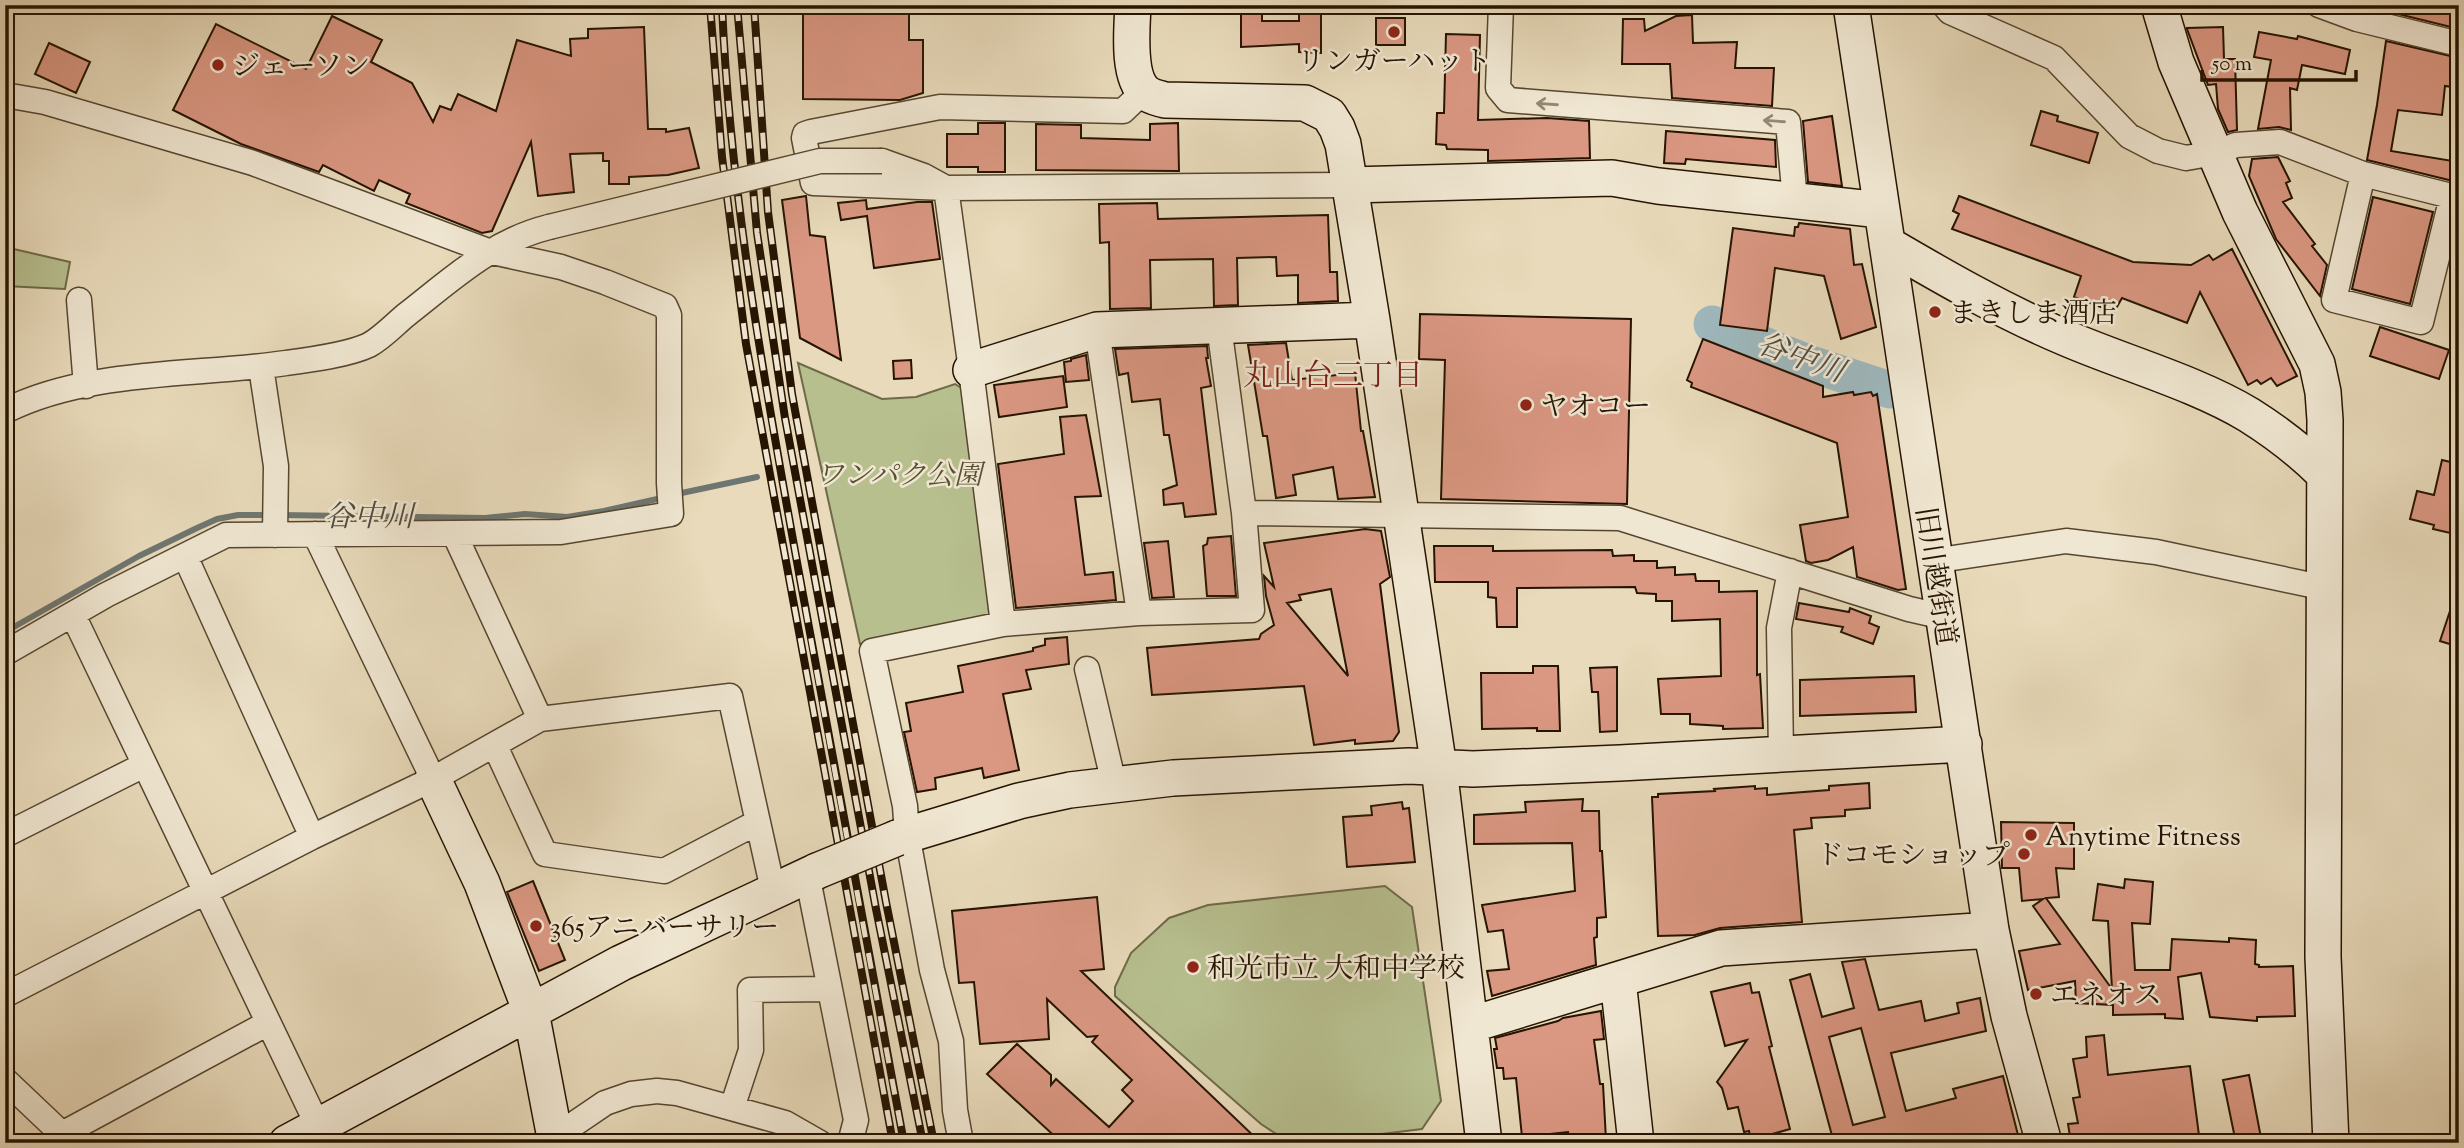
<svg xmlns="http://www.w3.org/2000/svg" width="2464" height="1148" viewBox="0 0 2464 1148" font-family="'Sorts Mill Goudy','Noto Serif JP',serif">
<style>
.green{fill:#b7bf8f;stroke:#6e6a48;stroke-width:2}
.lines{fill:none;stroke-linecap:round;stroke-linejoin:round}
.stream{stroke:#6e7671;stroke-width:6}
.river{stroke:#9eb7bc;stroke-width:37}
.building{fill:#da9782;stroke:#261401;stroke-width:2;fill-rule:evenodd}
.street-casing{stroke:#56462f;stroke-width:27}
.secondary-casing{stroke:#261401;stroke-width:38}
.street{stroke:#f0e7d2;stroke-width:24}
.secondary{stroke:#f0e7d2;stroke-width:35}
.rail-casing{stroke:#261401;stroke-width:8}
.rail{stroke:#f0e7d2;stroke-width:5;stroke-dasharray:16;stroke-linecap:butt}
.street-bridge-casing{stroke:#56462f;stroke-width:27;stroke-linecap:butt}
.secondary-bridge-casing{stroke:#261401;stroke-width:38;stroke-linecap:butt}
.street-bridge{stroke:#f0e7d2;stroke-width:24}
.secondary-bridge{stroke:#f0e7d2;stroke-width:35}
.oneway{stroke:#958874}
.poi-dot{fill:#8f2418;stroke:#f0e7d2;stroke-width:2.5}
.labels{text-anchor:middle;stroke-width:5;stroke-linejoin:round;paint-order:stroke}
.poi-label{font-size:28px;fill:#261401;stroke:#f0e7d2;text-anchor:start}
.park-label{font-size:28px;font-style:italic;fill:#595033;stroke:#f0e7d2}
.street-label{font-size:28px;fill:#261401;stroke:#f0e7d2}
.water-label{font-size:30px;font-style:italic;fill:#504d42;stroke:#f0e7d2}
.neighbourhood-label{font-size:30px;fill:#7a1f14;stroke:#f0e7d2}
</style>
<rect width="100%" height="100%" fill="#e8daba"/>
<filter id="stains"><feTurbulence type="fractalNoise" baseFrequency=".00286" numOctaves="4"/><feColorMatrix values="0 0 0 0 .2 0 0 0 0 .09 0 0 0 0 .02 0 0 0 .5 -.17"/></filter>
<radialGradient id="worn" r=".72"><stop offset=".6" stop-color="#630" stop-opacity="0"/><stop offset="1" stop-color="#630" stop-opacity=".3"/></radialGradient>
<path class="green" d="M5,247L70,262L65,289L5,286Z
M798,363L882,399L916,397L955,384L963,389L993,612L988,618L860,644Z
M1385,886L1412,907L1441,1101L1422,1129L1309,1143H1290L1261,1124L1115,996V987L1131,953L1169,918L1208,905Z"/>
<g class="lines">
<path class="stream" d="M677,494L757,477
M280,515L485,518L525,514L567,517L604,511L666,497
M5,632L139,556L197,528L217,519L238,515H270"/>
<path class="river" d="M1712,324L1805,362L1890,390"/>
</g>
<path class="building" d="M2391,5H2459V29L2390,12Z
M875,11H909V40H923V93L900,100L803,99V14H875Z
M1241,13H1262V21H1299V14H1321V53L1299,52V44L1241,47Z
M1692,15L1693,43L1737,42L1735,68H1774L1772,106L1672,98L1670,64H1622L1623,19H1644L1645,31L1676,16Z
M332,16L382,40L371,62L412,83L433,122L440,106L451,110L458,94L496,111L517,40L571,56L570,39L588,38V29L644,27L648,129H666V132L689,128L699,168L668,175L629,177V184H609V161H603V153L570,154L574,192L538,196L531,142L492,231L482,233L406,203L410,194L379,180L374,191L323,165L319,172L241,144L173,110L216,24L306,69Z
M1376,18H1405V45H1376Z
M2223,27L2224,59H2235L2237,130L2228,132L2218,109L2216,84L2208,85L2187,29V28Z
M2259,32L2297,39L2298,36L2350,50L2345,74L2302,65L2297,90L2290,88L2291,130L2279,127L2258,129L2271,60L2254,57Z
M1446,34L1480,35L1478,120L1547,118L1589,121L1590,158L1488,161V150L1447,149L1446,145L1436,144L1437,113H1444Z
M2386,41L2459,58V88L2445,86L2442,115L2398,110L2391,151L2459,162L2457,182L2367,160L2377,105Z
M49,43L90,62L76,93L35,74Z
M2041,111L2058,116L2057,121L2098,133L2089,163L2031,145Z
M1832,116L1842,186L1808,182L1803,121Z
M978,123H1005V172H978V167H947V134H978Z
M1178,123L1179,171L1036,170V124L1081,125V138L1150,140V124Z
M1666,131L1775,140L1776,167L1686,159L1685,164L1664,163Z
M2278,157L2290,181L2286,183L2292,198L2283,202L2315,244L2312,246L2327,265L2320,296L2276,239L2249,176L2252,159Z
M806,196L810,235L825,237L841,360L800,338L782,200Z
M1959,196L2133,262L2191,265L2209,255L2213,260L2232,249L2297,376L2277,386L2271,378L2261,384L2257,380L2248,385L2200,292L2187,323L2122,298L2114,312L2074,297L2081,276L1952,229L1959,214L1953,211Z
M2373,197L2433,212L2410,304L2352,289Z
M866,200L867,209L917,202H932L940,259L874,268L867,216L841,220L838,203Z
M1157,203L1158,219L1328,215L1330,272H1337L1338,301L1298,303V275L1277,276L1276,257L1237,258L1238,305L1214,306L1213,259L1150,260L1151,308L1110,309L1109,242L1100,243L1099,204Z
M1799,223L1850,229L1854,265L1862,264L1876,327L1841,339L1824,276L1775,268L1767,331L1720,325L1733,228L1794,236L1795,227H1798Z
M1420,314L1631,319L1627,504L1441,499L1445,360L1419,359Z
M2380,327L2449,350L2439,379L2370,356Z
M1703,339L1823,386V397L1853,392L1854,395L1871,392L1873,396L1877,394L1906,589L1898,590L1857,577L1853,547L1828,560L1811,563L1806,561L1800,525L1848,517L1837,443L1691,387L1692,383L1687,380Z
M1286,343L1292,380L1355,373L1361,431H1363L1375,497L1338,499L1333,467L1293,475L1296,495L1276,498L1267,436H1263L1248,345Z
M1207,346L1208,358H1206L1211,386L1201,388L1216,514L1185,517L1183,503L1164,505L1163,490L1177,485L1169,435H1164L1160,399L1132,402L1128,373L1119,375L1115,349Z
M1086,355L1089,380L1066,382L1064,362L1071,361V359Z
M911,360L912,378L894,379L893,361Z
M1063,376L1067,407L999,417L994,385Z
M1086,415L1101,496L1075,497L1085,575L1113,572L1116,600L1016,608L998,464L1064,454L1060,417Z
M2442,460L2459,464V535L2433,529L2434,525L2410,519L2417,491L2434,495Z
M1365,529L1381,531L1390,577L1380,584L1399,732L1393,741L1355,744V740L1314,745L1304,686L1152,695L1147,648L1259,639L1261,634L1274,625L1266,596L1264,576L1274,587L1264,543ZM1331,589L1348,676L1287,603L1301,600L1299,595Z
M1231,536L1236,596H1207L1203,546L1207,544L1208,538Z
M1168,541L1174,597L1152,598L1144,543Z
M1434,546H1493V551L1612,550L1613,556L1634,555V561H1657V568L1675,567V575L1695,574L1696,581H1719V592L1757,591V675L1760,674L1763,728L1723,729V726L1690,724V714H1661L1658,679L1721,676L1720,619L1672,621V601H1656V594L1637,593L1635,587L1517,588V627H1497L1496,598L1488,597V582H1435Z
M2456,593H2459V647L2440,641Z
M1799,603L1849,612L1850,608L1871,616L1869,623L1879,627L1873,644L1841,632L1843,627L1796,619Z
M1067,637L1069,664L1026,670L1031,689L1003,694L1019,770L984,778L982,768L935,778L936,789L917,792L904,732L911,731L906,703L963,692L958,666L1033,651V648L1045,645V639Z
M1533,666H1558L1560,731H1537V728L1482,729L1481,673H1533Z
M1617,667V731L1600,732L1598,692H1592L1590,668Z
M1914,676L1916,712L1800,716V680Z
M1869,783L1870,808L1845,810V816L1811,818L1812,828L1794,830L1802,922L1720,928L1695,935L1658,936L1652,797H1658V794L1715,791L1714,789L1755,786V789L1767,788V795L1829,790V786Z
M1583,799L1582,811H1599L1600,851H1602L1606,917L1597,918V937L1594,938L1596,965L1492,996L1487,971L1509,969L1503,930L1488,932L1482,905L1575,891L1572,843L1474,844V815L1526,812L1525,802Z
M1402,802L1403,809L1409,808L1415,862L1347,867L1343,817L1372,815L1371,806Z
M2001,822L2074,823V869L2056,868L2059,897L2046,898L2112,989L2108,921L2093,920L2098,884L2124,888L2125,879L2153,882L2150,924L2132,923L2135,970H2170L2172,939L2229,942V938L2256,940L2255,964L2259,965V967L2293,966L2295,1016L2257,1017V1021L2210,1017L2201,973L2178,977L2183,1019L2165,1018V1014L2113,1015V1005L2076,1003L2075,981L2028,990L2019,951L2060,944L2033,906L2043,899L2022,901L2019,868H2002Z
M533,881L565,960L539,971L507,892Z
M1097,897L1104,969L1081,971L1261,1143H1062L987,1074L1017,1044L1051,1075V1085L1056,1079L1109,1127L1133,1101L1122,1090L1132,1080L1092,1042L1097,1036L1087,1037L1047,999L1049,1039L980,1044L974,982L959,983L952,911Z
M1865,959L1879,1010L1921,1001L1925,1021L1959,1013L1957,1003L1980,998L1986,1031L1891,1053L1906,1111L1956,1098L1953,1089L2003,1076L2020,1143H1834L1790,980L1810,974L1822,1017L1854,1008L1842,962ZM1861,1028L1885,1117L1853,1125L1829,1037Z
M1750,983L1752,993L1759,992L1772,1046L1769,1047L1790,1129L1758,1138L1757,1134L1750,1136L1749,1131L1744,1132L1738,1107L1728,1109L1722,1088L1717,1082L1747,1040L1725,1046L1711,992Z
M1601,1011L1604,1039L1594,1040L1600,1084H1603L1606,1140L1570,1143L1568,1132L1522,1137L1516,1078L1504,1079L1503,1068H1497L1494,1049H1497L1495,1038L1558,1021L1563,1018Z
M2104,1035L2108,1075L2190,1066L2200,1143H2071L2068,1124L2078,1123L2073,1098L2080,1097L2073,1059L2087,1057L2086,1037Z
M2249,1075L2262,1143H2236L2223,1080Z"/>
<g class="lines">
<defs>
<path id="street" d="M1501,5L1498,88L1508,100L1788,122L1795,201
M1944,5L1950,12L2054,58L2129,136L2158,151L2186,158L2215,153L2236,145L2280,142L2363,174L2459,198
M2319,5L2357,19L2459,44
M5,95L45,102L253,163L488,251L561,267L605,282L665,306L669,315V483L671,514L561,532L226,535L106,595L5,653
M882,161L924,176L946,188L1350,185
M2363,174L2334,300L2421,322L2452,197
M79,300L86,386
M1097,330L1139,613
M261,367L276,466L275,535
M5,411C88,369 196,376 286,363C309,360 348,355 369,345C382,338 395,324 406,315C451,280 492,241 549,227
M1244,513L1620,518L1909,609L1944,617
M454,533L540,719
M315,534L433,779
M185,556L312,837
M1933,561L2066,541L2156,552L2325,588
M73,615L318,1126
M1003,624L971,370L946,188L813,183L804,138L805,134L811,132L940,107L1123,111L1144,91
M1087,669L1114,784
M495,746L545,854L664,871L758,822
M1781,753L1779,628L1790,571
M5,835L144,765
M807,874L856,1120L850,1143
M5,995L312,837L433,779L540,719L730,696L773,890
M5,1080L62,1134L268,1023
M732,1108L751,1050L750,990L829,989
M555,1137L605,1103L631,1094L657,1091L677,1093L785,1123L820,1143
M961,1143L955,1110L951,1041L932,970L907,834L905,806L872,651L1003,624L1139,613L1252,610L1244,513L1219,326"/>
<path id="secondary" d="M1133,5C1132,28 1127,76 1145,92C1151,97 1158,98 1165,100L1305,103L1329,115L1337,128L1343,144L1372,320L1439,768L1484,1143
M1851,5L1991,930L2009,1016L2044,1143
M2159,5L2176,62L2240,212L2317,364L2323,392L2325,420L2323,957L2331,1143
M1350,185L1612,178L1658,186L1881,210
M1887,244C1945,278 2004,312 2066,338C2124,363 2196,383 2249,415C2276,432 2301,451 2324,474
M971,370L1097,330L1372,320
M433,779L482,883L531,1012L556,1143
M897,838L1019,801L1070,790L1173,778L1409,766L1473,769L1620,763L1964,744
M1618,980L1636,1143
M1470,1025L1721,948L1991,930
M287,1143L621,963L817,871"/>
</defs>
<use href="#street" class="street-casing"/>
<use href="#secondary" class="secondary-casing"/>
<use href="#street" class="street"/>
<use href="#secondary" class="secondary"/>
<defs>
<path id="rail" d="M710,5L722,157L746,344L893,1143
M722,5C730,196 765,385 799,573C833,763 868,953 904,1143
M737,5L757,233L785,418L876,909L923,1143
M754,5L768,212L792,394L886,902L934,1143"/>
</defs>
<use href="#rail" class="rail-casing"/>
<use href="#rail" class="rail"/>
<defs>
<path id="street-bridge" d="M549,227L820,161H882"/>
<path id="secondary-bridge" d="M817,871L897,838"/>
</defs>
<use href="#street-bridge" class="street-bridge-casing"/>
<use href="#secondary-bridge" class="secondary-bridge-casing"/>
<use href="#street-bridge" class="street-bridge"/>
<use href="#secondary-bridge" class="secondary-bridge"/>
</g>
<defs><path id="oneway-shaft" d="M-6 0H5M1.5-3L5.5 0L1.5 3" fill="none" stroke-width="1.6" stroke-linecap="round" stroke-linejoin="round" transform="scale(1.75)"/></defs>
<g class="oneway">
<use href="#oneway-shaft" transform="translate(1547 104) rotate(-176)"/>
<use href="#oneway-shaft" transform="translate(1774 121) rotate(-176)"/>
</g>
<g class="poi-dot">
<circle cx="1394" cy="32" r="7"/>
<circle cx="218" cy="65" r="7"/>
<circle cx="1935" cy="312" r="7"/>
<circle cx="1526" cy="405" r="7"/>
<circle cx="2031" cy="835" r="7"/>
<circle cx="2024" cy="854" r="7"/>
<circle cx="536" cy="926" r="7"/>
<circle cx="1193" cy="967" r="7"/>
<circle cx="2036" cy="994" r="7"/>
</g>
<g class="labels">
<g class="poi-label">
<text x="1394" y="70" text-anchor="middle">リンガーハット</text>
<text x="232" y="75">ジェーソン</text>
<text x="1949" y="322">まきしま酒店</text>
<text x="1540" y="415">ヤオコー</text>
<text x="2045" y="845">Anytime Fitness</text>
<text x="2010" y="864" text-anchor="end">ドコモショップ</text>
<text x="550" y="936">365アニバーサリー</text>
<text x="1207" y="977">和光市立 大和中学校</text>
<text x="2050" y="1004">エネオス</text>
</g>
<g class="park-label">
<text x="899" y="484">ワンパク公園</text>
</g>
<g class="street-label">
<text transform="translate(1937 576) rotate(81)" y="10">旧川越街道</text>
</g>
<g class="water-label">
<text transform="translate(1801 357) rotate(20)" y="10">谷中川</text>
<text x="369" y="526">谷中川</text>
</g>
<g class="neighbourhood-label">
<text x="1333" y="385">丸山台三丁目</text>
</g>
</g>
<rect width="2464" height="1148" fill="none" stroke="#e8daba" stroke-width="28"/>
<rect x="7" y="7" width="2450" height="1134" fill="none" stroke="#261401" stroke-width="3.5"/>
<rect x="14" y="14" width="2436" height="1120" fill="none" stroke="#261401" stroke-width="2"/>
<path d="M2202 70v10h154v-10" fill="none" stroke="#261401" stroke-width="3.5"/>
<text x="2212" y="70" font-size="21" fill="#261401" stroke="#f0e7d2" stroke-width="5" paint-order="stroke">50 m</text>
<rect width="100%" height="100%" filter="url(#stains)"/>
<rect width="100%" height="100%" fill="url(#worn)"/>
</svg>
